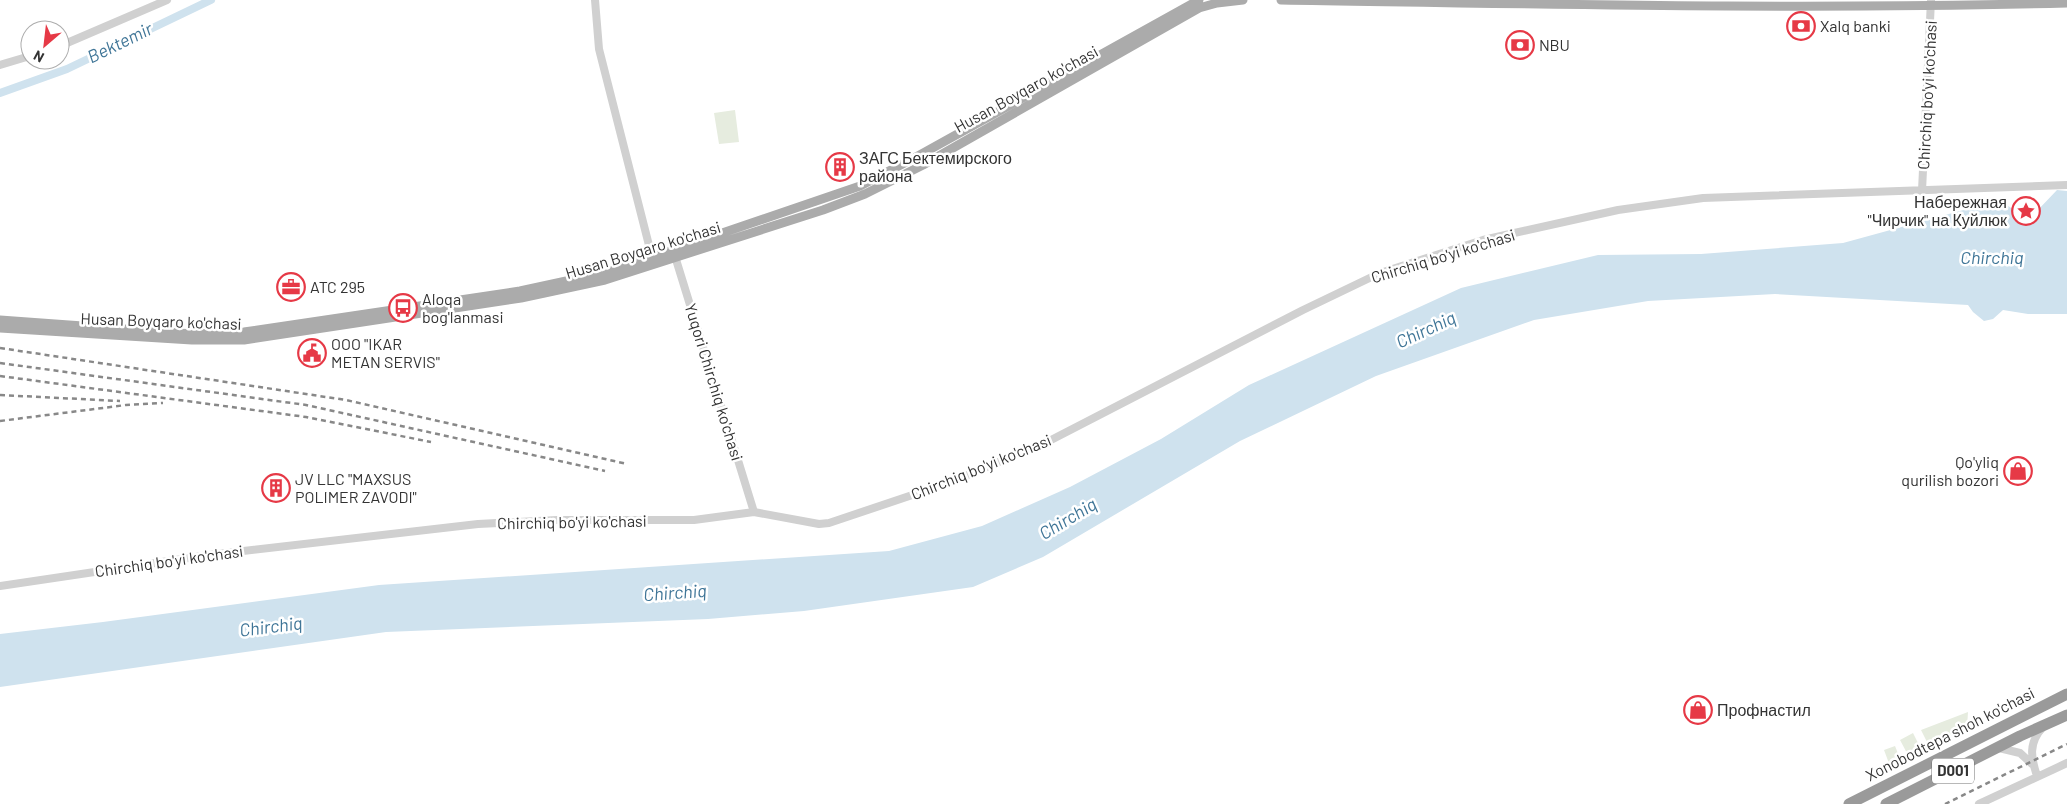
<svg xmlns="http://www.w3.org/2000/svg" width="2067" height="804" viewBox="0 0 2067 804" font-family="Barlow,sans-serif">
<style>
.green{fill:#e6ecdf}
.water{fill:#cfe2ee}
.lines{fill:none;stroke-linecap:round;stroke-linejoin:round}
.canal{stroke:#cfe2ee;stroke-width:8}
.minor{stroke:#d0d0d0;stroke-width:8}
.major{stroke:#ababab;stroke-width:9}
.highway{stroke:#9a9a9a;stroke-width:11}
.rail{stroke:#888;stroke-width:2.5;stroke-dasharray:5 4;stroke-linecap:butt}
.labels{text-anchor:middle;stroke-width:5;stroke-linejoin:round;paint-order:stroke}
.shield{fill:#fff;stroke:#707070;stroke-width:1}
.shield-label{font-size:15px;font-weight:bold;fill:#333}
.poi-label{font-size:16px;fill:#333;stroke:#fff;text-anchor:start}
.street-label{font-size:16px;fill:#333;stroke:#fff}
.water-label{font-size:18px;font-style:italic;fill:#3f7597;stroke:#fff}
</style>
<rect width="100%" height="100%" fill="#fff"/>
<path class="green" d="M735,110L739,142L719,144L714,113Z
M1968,712L1967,728L1929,746L1921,730Z
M1913,733L1921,749L1908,755L1900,740Z
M1895,746L1901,761L1890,766L1884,750Z"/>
<path class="water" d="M2057,190L2067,191V314H2028L2003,310L1993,319L1984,321L1973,312L1968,305L1775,294L1648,301L1534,320L1376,376L1240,441L1043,557L973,587L804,611L708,619L386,632L0,687V634L103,622L379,585L889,551L982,526L1070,487L1161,439L1249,385L1461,288L1598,255L1701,254L1843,243L2000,200L2018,213L2036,212Z"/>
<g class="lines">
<path class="canal" d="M0,93L67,69L211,0"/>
<path class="minor" d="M595,0L599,49L653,261
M60,46L167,0
M0,65L30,56
M1922,191L1931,0
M674,253L754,512
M0,586L209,555L478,524L557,520H694L754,512L819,524L829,523L951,482L1051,440L1303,310L1380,273L1483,240L1618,210L1703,198L2067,185
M1999,748L2020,753L2032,764
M2037,776C2031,758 2028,743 2043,727
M1979,804L2067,763"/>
<path class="major" d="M1281,0C1543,4 1805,10 2067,3
M0,320L193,334L244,332L520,291L608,272L860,186L918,156L1199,0
M0,328L192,340H244L521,298L605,280L823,210L865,194L923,165L1199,8L1217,3L1243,0"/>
<path class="highway" d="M1849,804L2067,694
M1886,804L2020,736L2067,715"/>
<path class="rail" d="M0,348L346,400L627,464
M0,363L306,405L605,471
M0,376L306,417L431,442
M0,395L120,401
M0,421L126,405L163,403
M1945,804L2067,744"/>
</g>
<defs>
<symbol id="bank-ring" viewBox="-11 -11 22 22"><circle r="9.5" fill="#fff" stroke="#e63946" stroke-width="1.5"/><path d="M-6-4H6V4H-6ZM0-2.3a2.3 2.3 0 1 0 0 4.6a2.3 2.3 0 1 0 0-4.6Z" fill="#e63946"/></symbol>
<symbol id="building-ring" viewBox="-11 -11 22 22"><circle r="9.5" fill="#fff" stroke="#e63946" stroke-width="1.5"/><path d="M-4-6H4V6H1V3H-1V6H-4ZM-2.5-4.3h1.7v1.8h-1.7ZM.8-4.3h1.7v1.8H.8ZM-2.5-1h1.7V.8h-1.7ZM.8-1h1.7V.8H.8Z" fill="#e63946"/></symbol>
<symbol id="sight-ring" viewBox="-11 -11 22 22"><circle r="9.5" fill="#fff" stroke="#e63946" stroke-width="1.5"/><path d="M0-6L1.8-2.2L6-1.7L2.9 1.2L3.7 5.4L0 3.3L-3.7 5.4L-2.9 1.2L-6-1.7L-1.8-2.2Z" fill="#e63946"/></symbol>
<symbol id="office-ring" viewBox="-11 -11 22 22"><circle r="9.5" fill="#fff" stroke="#e63946" stroke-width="1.5"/><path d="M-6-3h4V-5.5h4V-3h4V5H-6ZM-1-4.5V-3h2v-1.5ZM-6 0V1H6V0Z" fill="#e63946"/></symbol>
<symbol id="bus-ring" viewBox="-11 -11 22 22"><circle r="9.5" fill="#fff" stroke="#e63946" stroke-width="1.5"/><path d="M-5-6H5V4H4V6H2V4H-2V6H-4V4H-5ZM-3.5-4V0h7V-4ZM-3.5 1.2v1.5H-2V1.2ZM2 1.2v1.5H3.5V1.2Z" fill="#e63946"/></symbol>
<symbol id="civic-ring" viewBox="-11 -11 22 22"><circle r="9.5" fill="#fff" stroke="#e63946" stroke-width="1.5"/><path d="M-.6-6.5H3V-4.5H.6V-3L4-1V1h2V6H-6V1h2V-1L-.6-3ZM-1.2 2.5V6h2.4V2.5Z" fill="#e63946"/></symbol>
<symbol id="shop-ring" viewBox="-11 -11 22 22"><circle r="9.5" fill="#fff" stroke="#e63946" stroke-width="1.5"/><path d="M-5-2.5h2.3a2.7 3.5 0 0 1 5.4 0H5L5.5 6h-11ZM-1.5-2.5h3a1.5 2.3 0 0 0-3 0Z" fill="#e63946"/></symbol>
</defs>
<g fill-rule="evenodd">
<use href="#bank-ring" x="1785" y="10" width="32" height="32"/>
<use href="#bank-ring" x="1504" y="29" width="32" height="32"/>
<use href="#building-ring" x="824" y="151" width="32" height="32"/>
<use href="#sight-ring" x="2010" y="195" width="32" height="32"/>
<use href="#office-ring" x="275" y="271" width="32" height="32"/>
<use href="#bus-ring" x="387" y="292" width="32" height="32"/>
<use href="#civic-ring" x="296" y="337" width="32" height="32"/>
<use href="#shop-ring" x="2002" y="455" width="32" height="32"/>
<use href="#building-ring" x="260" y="472" width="32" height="32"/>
<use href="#shop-ring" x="1682" y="694" width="32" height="32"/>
</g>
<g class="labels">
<rect class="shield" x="1932" y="758.5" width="42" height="25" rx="4"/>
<g class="shield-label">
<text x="1953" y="776">D001</text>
</g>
<g class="poi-label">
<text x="1820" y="32">Xalq banki</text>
<text x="1539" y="51">NBU</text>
<text x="859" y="164">ЗАГС Бектемирского<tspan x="859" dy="18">района</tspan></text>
<text x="2007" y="208" text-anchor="end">Набережная<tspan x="2007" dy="18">"Чирчик" на Куйлюк</tspan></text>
<text x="310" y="293">ATC 295</text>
<text x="422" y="305">Aloqa<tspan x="422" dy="18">bog'lanmasi</tspan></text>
<text x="331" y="350">OOO "IKAR<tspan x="331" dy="18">METAN SERVIS"</tspan></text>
<text x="1999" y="468" text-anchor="end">Qo'yliq<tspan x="1999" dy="18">qurilish bozori</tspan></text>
<text x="295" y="485">JV LLC "MAXSUS<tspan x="295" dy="18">POLIMER ZAVODI"</tspan></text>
<text x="1717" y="716">Профнастил</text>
</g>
<g class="street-label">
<text transform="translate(1026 89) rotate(-29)" y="6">Husan Boyqaro ko'chasi</text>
<text transform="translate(1927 95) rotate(-87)" y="6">Chirchiq bo'yi ko'chasi</text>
<text transform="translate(643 250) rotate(-17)" y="6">Husan Boyqaro ko'chasi</text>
<text transform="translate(1443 256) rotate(-17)" y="6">Chirchiq bo'yi ko'chasi</text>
<text transform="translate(161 321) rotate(2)" y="6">Husan Boyqaro ko'chasi</text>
<text transform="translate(714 382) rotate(73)" y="6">Yuqori Chirchiq ko'chasi</text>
<text transform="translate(981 467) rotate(-22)" y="6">Chirchiq bo'yi ko'chasi</text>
<text transform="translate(572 522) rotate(-1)" y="6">Chirchiq bo'yi ko'chasi</text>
<text transform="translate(169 561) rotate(-8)" y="6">Chirchiq bo'yi ko'chasi</text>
<text transform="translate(1950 734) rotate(-27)" y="6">Xonobodtepa shoh ko'chasi</text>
</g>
<g class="water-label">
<text transform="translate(120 43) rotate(-26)" y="6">Bektemir</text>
<text x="1992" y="264">Chirchiq</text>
<text transform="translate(1426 330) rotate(-25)" y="6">Chirchiq</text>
<text transform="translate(1068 519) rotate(-31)" y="6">Chirchiq</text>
<text transform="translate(675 593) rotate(-4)" y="6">Chirchiq</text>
<text transform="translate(271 627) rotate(-7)" y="6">Chirchiq</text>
</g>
</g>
<g transform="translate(45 45) rotate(208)"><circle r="24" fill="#ffffff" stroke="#adadad"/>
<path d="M0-4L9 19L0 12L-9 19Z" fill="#e63946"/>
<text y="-8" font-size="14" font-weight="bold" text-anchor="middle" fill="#333333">N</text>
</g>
</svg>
